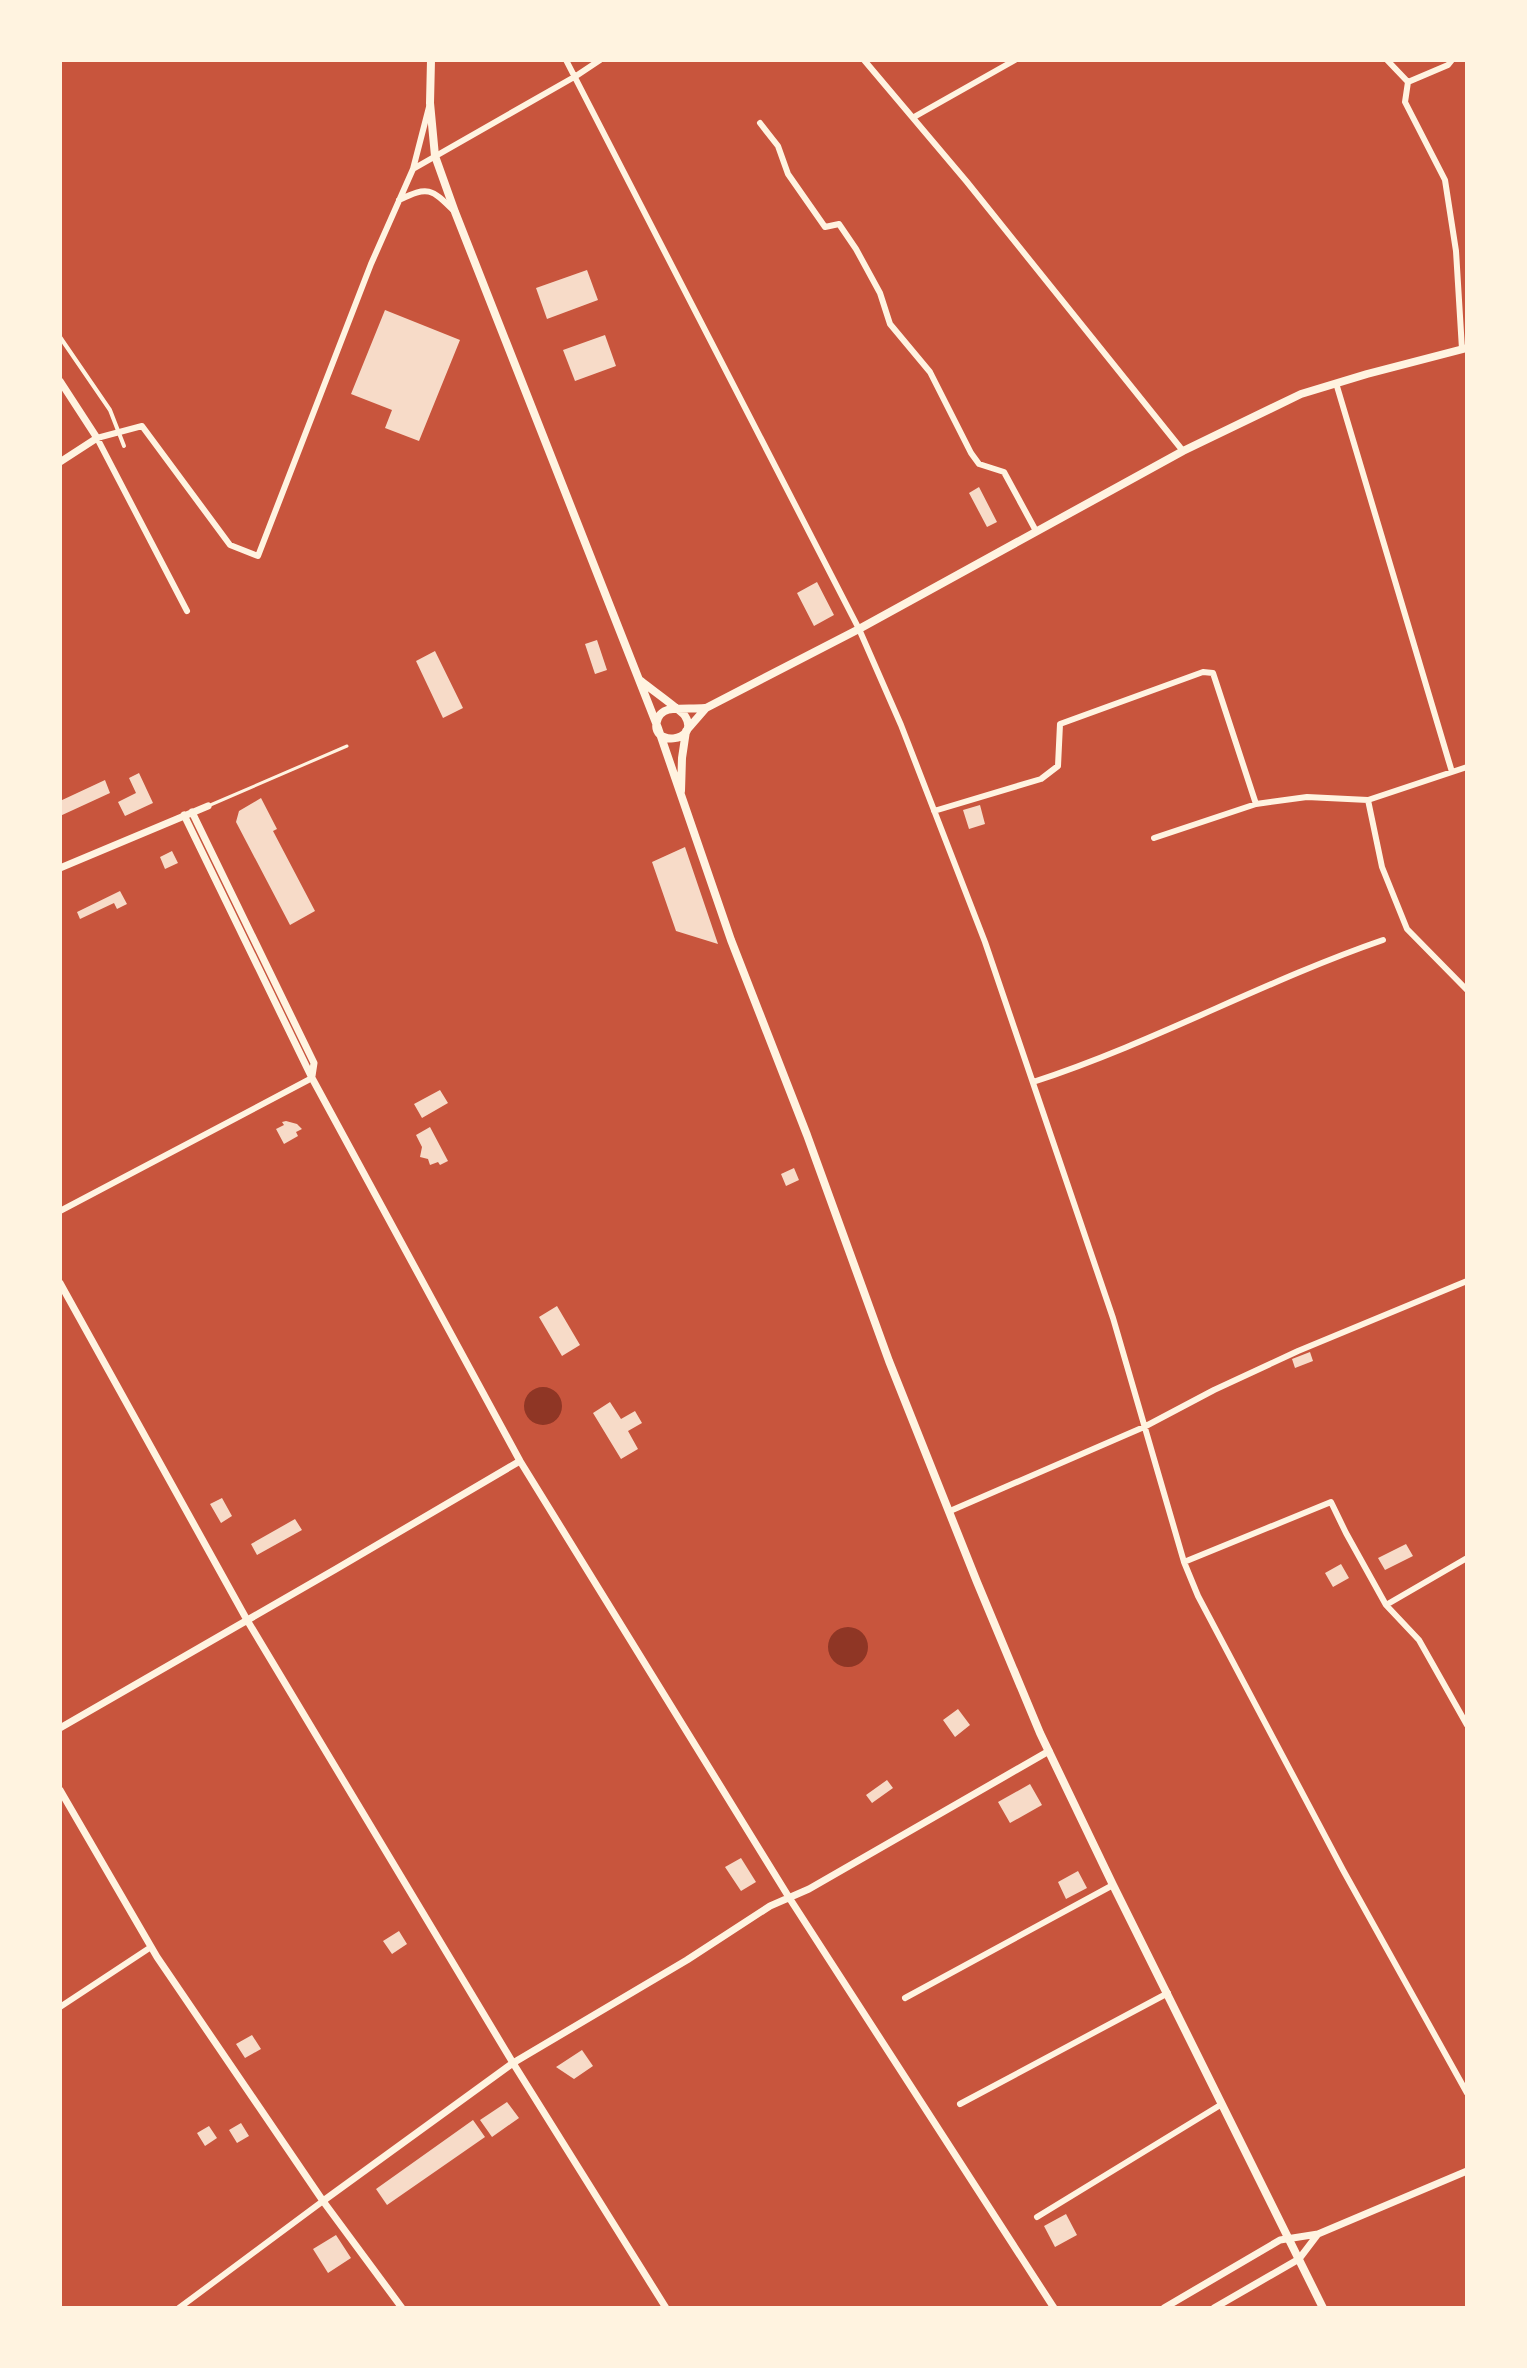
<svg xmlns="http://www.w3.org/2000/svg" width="1527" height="2368" viewBox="0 0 1527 2368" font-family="Barlow,sans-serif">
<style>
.water{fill:#8f3625}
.building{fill:#f7dbc8}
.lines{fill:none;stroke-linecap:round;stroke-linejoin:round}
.service{stroke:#fff3e0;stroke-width:3}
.pedestrian{stroke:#fff3e0;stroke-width:4}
.minor{stroke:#fff3e0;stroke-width:6}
.tertiary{stroke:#fff3e0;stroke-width:7}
.secondary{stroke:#fff3e0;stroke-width:8}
</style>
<rect width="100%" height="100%" fill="#c8553d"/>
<path class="water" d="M524 1406a19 19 0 1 1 38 0a19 19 0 1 1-38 0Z
M828 1647a20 20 0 1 1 40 0a20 20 0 1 1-40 0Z"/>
<path class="building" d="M587,270L598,300L547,319L536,288Z
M385,310L460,340L419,441L385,428L392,410L351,394Z
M605,335L616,366L575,381L563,350Z
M979,487L997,522L987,527L969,493Z
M817,582L834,615L814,626L797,593Z
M597,640L607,670L595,674L585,644Z
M435,651L463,708L443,718L416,661Z
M139,773L153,803L125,816L118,802L136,793L129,778Z
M105,780L110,793L60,816V801Z
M261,798L277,829L273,831L315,911L290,925L236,822L239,811Z
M980,805L985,824L969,829L963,810Z
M685,847L718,944L676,931L652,862Z
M172,851L178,863L165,869L160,857Z
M120,891L127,904L117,909L114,903L80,919L77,912Z
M440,1090L448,1103L422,1118L414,1104Z
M286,1121L297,1124L302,1129L296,1132L298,1136L284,1144L276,1129L284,1125L282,1122Z
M430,1127L448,1161L440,1165L438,1162L430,1165L428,1159L420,1157L422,1147L416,1135Z
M794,1168L799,1180L786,1186L781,1174Z
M557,1306L580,1345L562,1356L539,1317Z
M1310,1352L1313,1361L1295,1368L1292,1359Z
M610,1402L621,1419L635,1411L642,1423L628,1431L638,1449L621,1459L593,1413Z
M222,1498L232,1516L221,1523L210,1504Z
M295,1519L302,1530L257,1555L251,1544Z
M1406,1544L1413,1556L1385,1570L1378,1558Z
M1341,1564L1349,1578L1333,1587L1325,1573Z
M958,1709L970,1725L955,1737L943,1720Z
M887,1780L893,1788L872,1803L866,1795Z
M1030,1784L1042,1805L1010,1823L998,1802Z
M741,1858L756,1882L741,1891L725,1867Z
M1078,1871L1087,1888L1066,1899L1058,1882Z
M399,1931L407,1944L392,1954L383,1941Z
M252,2035L261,2049L245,2058L236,2044Z
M582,2050L593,2066L574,2079L556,2067Z
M507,2102L519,2118L492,2137L480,2120Z
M473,2120L485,2137L387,2205L376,2189Z
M241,2123L249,2136L237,2143L229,2130Z
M209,2126L217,2138L205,2146L197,2133Z
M1066,2214L1077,2235L1055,2247L1044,2226Z
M336,2235L351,2258L328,2273L313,2249Z"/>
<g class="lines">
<path class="service" d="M208,806L347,746"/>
<path class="pedestrian" d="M60,337L110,410L124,446"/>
<path class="minor" d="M566,60L859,629L901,725L985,942L1113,1318L1184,1562L1198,1596L1343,1870L1467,2093
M864,60L967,182L1183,451
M1387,60L1408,82L1405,102L1445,180L1456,251L1462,349
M1408,82L1448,65L1452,60
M914,117L1015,60
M760,123L778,146L788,174L825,227L839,224L856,249L880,293L890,324L930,372L971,453L979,464L1004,472L1036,531
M413,169L429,107
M399,200C428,186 431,188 454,211
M1336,383L1452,772
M187,611L97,438L142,426L230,545L258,556L371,264L413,169L576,76L600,60
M1368,800L1382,867L1407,929L1467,990
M934,811L1041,779L1058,766L1060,724L1203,672L1213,673L1256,804
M1154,838L1256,804L1307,797L1368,800L1467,767
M1033,1082C1153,1043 1264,981 1383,940
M60,1211L312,1078
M950,1511L1144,1427L1214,1390L1298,1351L1467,1281
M1184,1562L1331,1502L1346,1533L1386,1605L1467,1558
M1386,1605L1419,1640L1467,1725
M905,1998L1113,1885
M60,2007L151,1947
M960,2104L1168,1993
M1037,2217L1222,2104
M179,2308L323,2201"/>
<path class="tertiary" d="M60,381L97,438L60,462
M192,812L314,1063L312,1076
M184,815L312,1078L520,1461L790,1899L1054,2308
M60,868L208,806
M60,1283L247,1620L513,2063L666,2308
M60,1728L336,1569L520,1461
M60,1790L157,1957L323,2201L402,2308
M323,2201L513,2063L687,1960L770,1906L809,1889L1049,1751
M1164,2308L1280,2240L1318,2234L1467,2171
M1214,2308L1299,2259L1318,2234"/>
<path class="secondary" d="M431,60L430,103L435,156L455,212L658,728L731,940L807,1135L889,1361L977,1582L1040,1733L1113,1885L1323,2308
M641,681C648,687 682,711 685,716C702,743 646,748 658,718C661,712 667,709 673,709C684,708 694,709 705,708
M681,791L682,758L686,731L706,708L859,629L1183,451L1301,394L1367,374L1467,348"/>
</g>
<rect width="1527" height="2368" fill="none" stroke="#fff3e0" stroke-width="124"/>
</svg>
